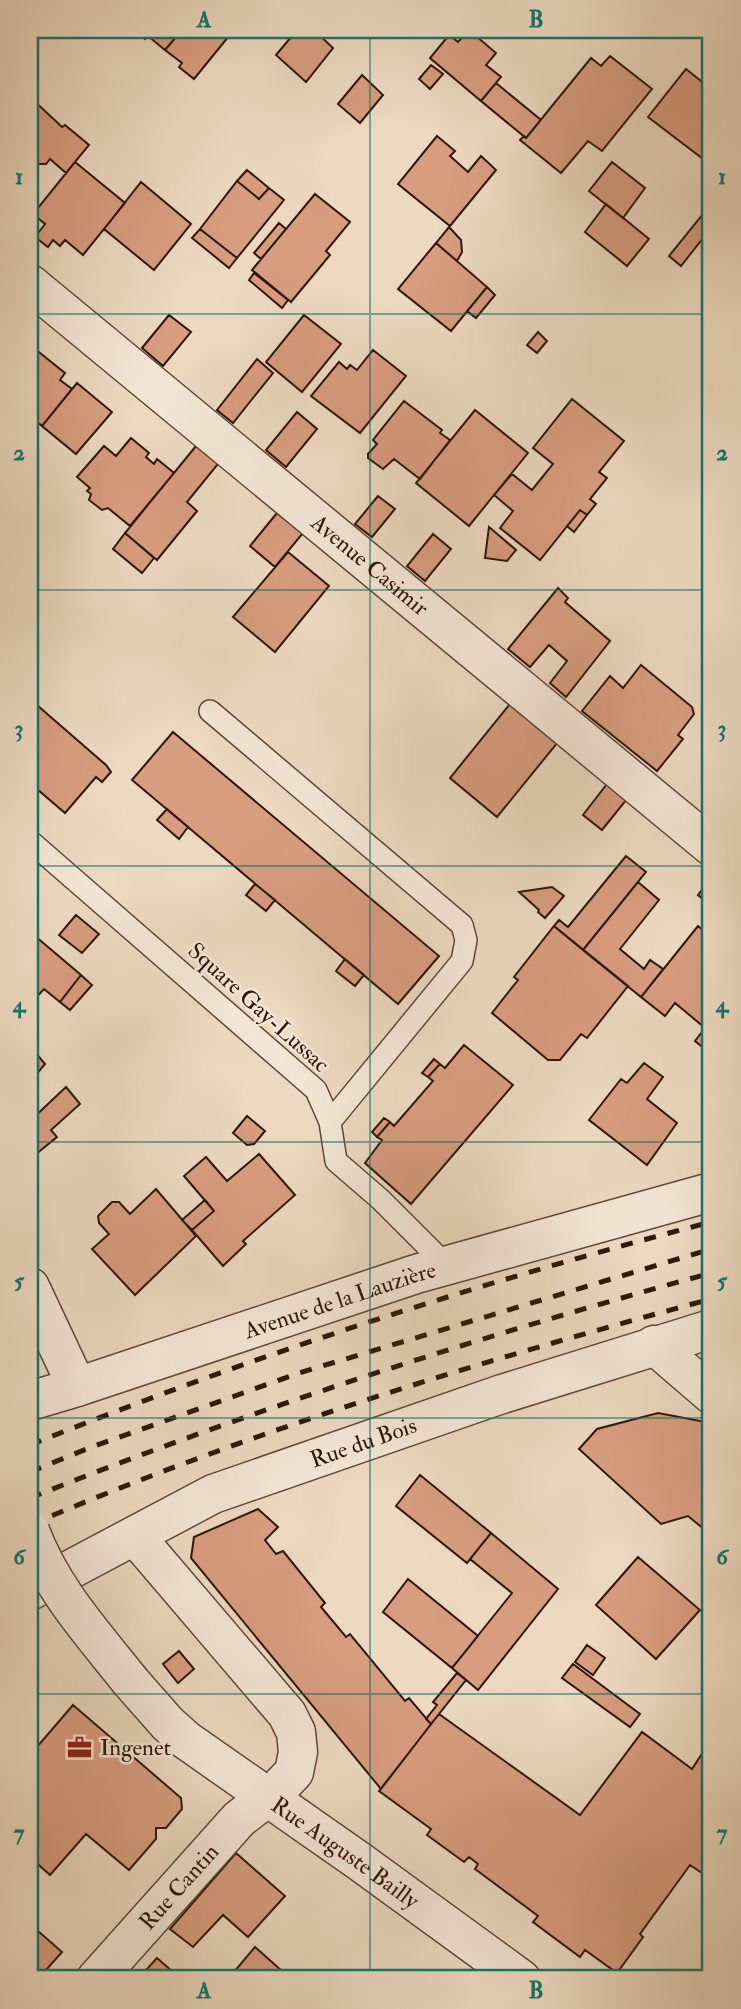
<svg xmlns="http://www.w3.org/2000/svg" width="741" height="2009" viewBox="0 0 741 2009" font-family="'IM FELL Double Pica',serif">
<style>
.building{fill:#d89c7f;stroke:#2f1609;stroke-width:2}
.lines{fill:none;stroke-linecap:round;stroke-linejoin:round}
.service-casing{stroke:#5e4737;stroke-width:24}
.minor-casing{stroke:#5e4737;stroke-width:41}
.path{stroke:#2f1609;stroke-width:4.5;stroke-dasharray:5 3.5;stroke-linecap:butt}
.service{stroke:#f3e6d6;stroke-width:21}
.minor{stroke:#f3e6d6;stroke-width:38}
.rail{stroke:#2f1609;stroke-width:5;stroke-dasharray:12 12;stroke-linecap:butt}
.minor-bridge-casing{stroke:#5e4737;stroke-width:41;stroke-linecap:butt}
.minor-bridge{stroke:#f3e6d6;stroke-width:38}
.grid{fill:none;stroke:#0f766e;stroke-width:2;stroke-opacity:0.55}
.labels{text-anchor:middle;stroke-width:5;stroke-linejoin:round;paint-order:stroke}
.street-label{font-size:23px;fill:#2f1609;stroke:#f3e6d6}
.poi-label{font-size:23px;fill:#2f1609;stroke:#f3e6d6;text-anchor:start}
.neatline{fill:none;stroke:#0f766e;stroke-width:2.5}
.grid-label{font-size:23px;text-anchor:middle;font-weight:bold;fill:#0f766e}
</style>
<rect width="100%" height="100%" fill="#ecd9c0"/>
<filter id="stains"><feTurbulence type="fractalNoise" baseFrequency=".00286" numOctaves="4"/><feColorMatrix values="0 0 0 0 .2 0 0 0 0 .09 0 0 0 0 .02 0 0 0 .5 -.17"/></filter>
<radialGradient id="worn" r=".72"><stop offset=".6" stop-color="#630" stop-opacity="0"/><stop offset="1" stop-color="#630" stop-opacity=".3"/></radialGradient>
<path class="building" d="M133,30H182L165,50L148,36L145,39Z
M182,30H231L233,31L194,79L179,67L182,63L165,50Z
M297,30H314L333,48L306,82L276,55Z
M469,30L496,53L486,65L501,77L481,101L430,58L449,35L458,42Z
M610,56L652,89L602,151L588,141L561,173L520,140L524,136L526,138L591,58L601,66Z
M431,65L443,74L430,89L419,79Z
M686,69L711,89V165L648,117Z
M362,75L383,95L360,123L338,104Z
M496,83L541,120L526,138L481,101Z
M30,97L62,127L65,125L89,145L66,173L50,159L46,164H35L30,170Z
M437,136L455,151L450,156L468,172L481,156L496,170L450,226L398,184Z
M75,162L125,203L83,255L65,240L60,246L53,240L48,247L35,237L45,224L33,214Z
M612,162L645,188L623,218L589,191Z
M247,170L269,188L259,199L237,181Z
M237,181L259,199L269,188L284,200L237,258L200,229Z
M141,182L191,224L154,270L104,229Z
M315,194L350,222L326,251L330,255L291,302L252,270Z
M606,204L649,239L627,266L585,232Z
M711,204V228L681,266L669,256Z
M279,223L286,229L261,259L254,253Z
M449,227L461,240L462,252L457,261L436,243Z
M200,229L237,258L229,268L192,238Z
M436,243L487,287L451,331L398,289Z
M254,273L288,300L282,308L249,280Z
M487,287L495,295L476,318L467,311Z
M169,315L191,332L163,366L142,348Z
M304,315L341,344L302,392L266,362Z
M538,332L547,341L537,353L527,345Z
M30,345L65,373L60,380L72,389L42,426L30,416Z
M373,350L406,376L360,433L311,396L339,362L347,369L350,365L357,370Z
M257,359L273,373L233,423L217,410Z
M77,383L112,412L76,454L42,426Z
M572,399L624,441L599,472L607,478L590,499L596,504L587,515L580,510L540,560L500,528L513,511L494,495L512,474L532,490L553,464L533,448Z
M404,401L442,430L440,433L450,440L420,479L394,459L383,469L368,458V454L377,444L373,440Z
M475,410L528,453L469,526L416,483Z
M297,412L317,429L286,467L266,450Z
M131,438L149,453L146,457L154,464L157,459L174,473L130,526L108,508L102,510L89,500L91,494L87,491L90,488L77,477L104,446L116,456Z
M196,446L218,464L187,502L197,511L157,560L125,533Z
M378,496L395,509L372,537L355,524Z
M580,510L587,515L574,532L567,526Z
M277,513L303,533L275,567L250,546Z
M489,527L516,550L507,561L485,558Z
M125,533L154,558L142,573L113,549Z
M433,534L451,549L425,581L407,566Z
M288,552L329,586L275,652L233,617Z
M558,588L568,598L565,602L610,641L566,697L550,683L567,661L549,645L530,667L508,649Z
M641,665L692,707L694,714L678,735L683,739L657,771L582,711L610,676L623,688Z
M30,699L106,765L111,772L102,782L96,777L65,813L30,783Z
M510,704L558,742L497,817L450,778Z
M173,732L439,956L398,1004L132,780Z
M607,784L627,799L602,830L583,815Z
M167,809L188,827L179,839L157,820Z
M626,856L646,872L583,950L554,926L559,920L568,927Z
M711,878V906L698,895Z
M638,882L659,900L620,949L644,969L650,960L663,969L641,997L583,950Z
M255,884L275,900L266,911L246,895Z
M552,887L564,896L545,918L538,912L539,910L519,892Z
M76,915L99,934L82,953L59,935Z
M554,926L628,986L587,1038L581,1034L560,1060H548L492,1013L518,980L514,977Z
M698,926L711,937V962L706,969L711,974V1054L695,1041L705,1028L675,1003L665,1016L641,997Z
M35,936L81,975L60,1002L44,989L30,1004V942Z
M345,959L364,975L355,986L336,971Z
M81,975L92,985L70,1010L60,1002Z
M464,1045L513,1085L411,1204L365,1163L382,1140L377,1137L390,1122L394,1126L433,1081L428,1077L440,1064L445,1068Z
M30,1046L45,1064L30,1082Z
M434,1059L440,1064L428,1077L422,1073Z
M644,1063L663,1077L647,1099L677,1123L647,1165L589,1120L621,1079L627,1083Z
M66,1087L80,1104L51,1130L57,1137L30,1159V1121Z
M247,1116L265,1131L254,1144L247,1145L233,1133Z
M384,1118L390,1122L377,1137L372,1132Z
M259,1154L295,1195L243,1241L246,1244L223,1266L192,1230L214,1211L184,1176L206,1157L227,1181Z
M156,1189L196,1236L135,1295L92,1249L109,1234L99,1223L98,1216L112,1202H119L130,1214Z
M205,1200L214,1211L192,1230L182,1220Z
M658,1413L711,1423V1535L688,1516L661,1524L579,1449L597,1429Z
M420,1475L491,1533L467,1563L396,1506Z
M258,1509L278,1527L265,1540L276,1554L283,1551L325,1603L321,1607L346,1637L350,1634L405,1701L409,1698L431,1724L381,1789L191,1558L194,1537Z
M491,1533L558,1589L478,1690L452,1668L512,1593L470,1559Z
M638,1557L700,1610L656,1659L596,1605Z
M408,1579L478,1636L452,1668L383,1612Z
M587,1645L605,1658L593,1675L575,1662Z
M179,1651L194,1669L178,1683L163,1664Z
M573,1664L640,1714L630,1727L562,1678Z
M457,1673L466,1680L431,1724L426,1719L437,1705L433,1702Z
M73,1705L181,1798L182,1809L166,1828H156V1839L129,1870L86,1834L50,1875L30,1857V1770L33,1766L30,1763V1755Z
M439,1714L580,1815L642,1732L692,1769L707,1746L711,1749V1879L690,1865L640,1934L643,1937L617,1973L585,1950L580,1957L533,1922L538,1916L475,1869L478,1864L469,1857L464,1862L427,1835L431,1829L379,1791Z
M236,1853L285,1896L248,1937L223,1915L193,1947L170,1929Z
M30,1924L62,1952L38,1979H30Z
M255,1947L291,1979H228Z
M157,1958L181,1979H138Z"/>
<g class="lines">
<defs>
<path id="service" d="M210,711L462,925L466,940L462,961L330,1122
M30,841L316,1090L330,1122L336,1161L380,1199L447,1266"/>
<g id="minor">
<path id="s1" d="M30,284L711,846"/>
<path d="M30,1287L77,1387"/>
<path d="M654,1345L711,1394"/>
<path id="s2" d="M30,1401L77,1387L416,1274L711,1192"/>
<path id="s3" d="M30,1591L213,1494L499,1395L711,1329"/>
<path id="s4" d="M131,1682L168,1724L186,1740L359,1861L521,1979"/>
<path id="s5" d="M96,1979L239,1819L279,1788L294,1772L298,1752L296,1732L287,1714L135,1536"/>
</g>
</defs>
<use href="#service" class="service-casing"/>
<use href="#minor" class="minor-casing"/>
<path class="path" d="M706,441L711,446"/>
<use href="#service" class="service"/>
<use href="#minor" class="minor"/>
<path class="rail" d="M30,1445C252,1356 480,1282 711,1222
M30,1472L89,1448L299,1373L711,1249
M30,1498C252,1409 481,1336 711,1273
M30,1525C250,1431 480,1361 711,1299"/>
<defs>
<path id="minor-bridge" d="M30,1531C52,1590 93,1634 131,1682"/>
</defs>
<use href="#minor-bridge" class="minor-bridge-casing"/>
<use href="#minor-bridge" class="minor-bridge"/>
</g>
<path class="grid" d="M370,30V1979M30,314H711M30,590H711M30,866H711M30,1142H711M30,1418H711M30,1694H711"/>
<defs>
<symbol id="office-bare" viewBox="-9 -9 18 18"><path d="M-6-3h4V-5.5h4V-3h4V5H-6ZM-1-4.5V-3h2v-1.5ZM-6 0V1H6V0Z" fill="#8f2418" stroke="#f3e6d6" stroke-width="2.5" paint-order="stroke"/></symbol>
</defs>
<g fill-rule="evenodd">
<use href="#office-bare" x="62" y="1730" width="35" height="35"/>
</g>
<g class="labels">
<g class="street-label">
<text dy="8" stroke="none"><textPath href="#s1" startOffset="441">Avenue Casimir</textPath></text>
<text transform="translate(259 1007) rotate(42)" y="8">Square Gay-Lussac</text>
<text dy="8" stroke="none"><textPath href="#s2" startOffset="326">Avenue de la Lauzière</textPath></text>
<text dy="8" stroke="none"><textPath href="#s3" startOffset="366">Rue du Bois</textPath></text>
<text dy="8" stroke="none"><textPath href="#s4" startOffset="275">Rue Auguste Bailly</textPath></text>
<text dy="8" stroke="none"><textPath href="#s5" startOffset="124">Rue Cantin</textPath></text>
</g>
<g class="poi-label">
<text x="100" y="1755">Ingenet</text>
</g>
</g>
<rect width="741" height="2009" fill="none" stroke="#ecd9c0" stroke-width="77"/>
<rect x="38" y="38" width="664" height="1932" class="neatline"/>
<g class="grid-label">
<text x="204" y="27">A</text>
<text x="536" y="27">B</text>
<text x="19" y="184">1</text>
<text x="722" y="184">1</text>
<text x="19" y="460">2</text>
<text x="722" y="460">2</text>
<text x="19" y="736">3</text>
<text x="722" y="736">3</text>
<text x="19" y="1012">4</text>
<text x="722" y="1012">4</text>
<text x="19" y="1288">5</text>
<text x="722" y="1288">5</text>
<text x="19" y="1564">6</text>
<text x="722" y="1564">6</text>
<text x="19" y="1840">7</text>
<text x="722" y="1840">7</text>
<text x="204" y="1998">A</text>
<text x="536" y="1998">B</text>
</g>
<rect width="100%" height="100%" filter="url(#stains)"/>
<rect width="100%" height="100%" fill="url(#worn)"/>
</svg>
